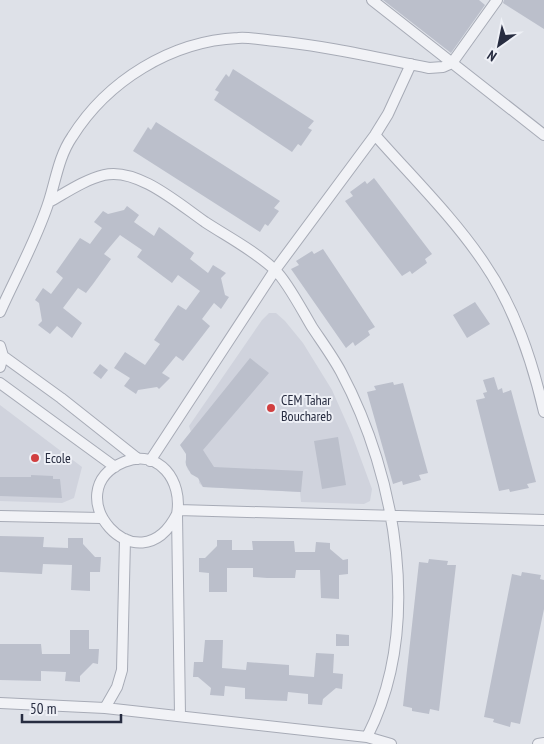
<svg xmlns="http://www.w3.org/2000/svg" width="544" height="744" viewBox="0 0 544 744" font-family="'PT Sans Narrow',sans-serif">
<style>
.built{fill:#d0d3dd}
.building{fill:#bbbfcb}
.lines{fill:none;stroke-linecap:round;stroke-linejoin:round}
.street-casing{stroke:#a7abb6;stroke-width:12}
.street{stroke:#f1f2f6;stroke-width:10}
.poi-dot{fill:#d13f40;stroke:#eef0f6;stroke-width:2}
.labels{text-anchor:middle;stroke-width:4;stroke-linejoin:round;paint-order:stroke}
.poi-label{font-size:14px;fill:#272c40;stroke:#eef0f6;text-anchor:start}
</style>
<rect width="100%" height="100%" fill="#dee1e8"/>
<path class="built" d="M269,313H276L285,321L303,343L332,390L352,435L372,489L370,501L364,504L301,502L300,492L203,487L199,483V477L188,470L185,462L188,454L181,446L191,432L189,426L262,320Z
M0,405L82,467L74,498L62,503L0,501Z"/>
<path class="building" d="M383,0H479L485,5L451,53Z
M504,0H544V29L503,3Z
M233,69L314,121L308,128L312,130L301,146L298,144L292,152L214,100L219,92L215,90L226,74L229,77Z
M156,122L280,201L274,208L279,211L268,226L265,224L260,232L133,151L148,127L151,130Z
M374,178L432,254L425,259L427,263L412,274L410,271L402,276L345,201L353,196L350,192L365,181L367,184Z
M127,206L139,215L134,222L154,236L159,227L194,253L190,259L208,273L213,265L226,273L221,278L225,295L229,297L221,309L214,303L202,319L210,326L183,361L176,356L162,373L170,378L159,389L157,387L138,390L136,394L124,386L130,378L114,368L125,352L145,365L160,344L154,340L169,318L178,305L186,310L200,291L178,275L172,283L137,257L142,250L120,235L104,254L111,259L93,284L86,293L78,288L63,308L82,323L72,338L57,326L50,334L38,325L42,321L39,303L35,300L43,288L51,294L63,278L56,272L80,238L90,244L102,228L94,222L103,211L108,214L124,210Z
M323,249L375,327L368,331L370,335L355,346L353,342L346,348L291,269L299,265L296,261L312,251L314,254Z
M475,302L490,324L467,338L453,315Z
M250,358L269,373L203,450L214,467L303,471L301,492L203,487L198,478L191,474L186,465V454L180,445Z
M100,364L108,370L101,379L93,373Z
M494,377L498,390L502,388L503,393L511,390L536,482L527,484L529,488L510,492L509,489L499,491L476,400L485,398L483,393L487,392L483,380Z
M393,382L394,385L403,383L428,473L419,475L421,480L403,485L402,481L393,484L367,392L376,390L374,386Z
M338,437L346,485L322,489L314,441Z
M31,475L53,476V479H60L62,498L0,496V477H31Z
M0,536L44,537L43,547L68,548V538H83V544L95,557H101L100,572H90V591L71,590L72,565L43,564L42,574L0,572Z
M217,540H232V550H253L252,541H294L295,552H315L316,542L330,543V549L343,560L348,559V574L339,575V599L321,598L320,570H296L295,578H267L253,577V568H227V592H209V573L199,572V558H205L217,546Z
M429,559L448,561L447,565H456L439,711L430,709L429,714L412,711V708L403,706L419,562L428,563Z
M522,572L541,575L540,579L544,580V609L520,724L511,722L510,727L493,722L494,719L484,717L512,574L521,576Z
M70,630H89V649H99L98,664L93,663L80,676V682L65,681L66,672L41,671V681L0,680V644H41L42,654H70Z
M336,634L349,635V646H336Z
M205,640H223L222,668L246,670L247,662L289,665V675L314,677L316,653L334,654L333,673L343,674L342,689L336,688L323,699L322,705L308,704V694L288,692L287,701L245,699V688L225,686L224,696L210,695L211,688L198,677H193L194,662H203Z"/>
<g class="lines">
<defs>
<path id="street" d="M372,0L544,135
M375,135C412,177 453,217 484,263C515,308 532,360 544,412
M49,202C67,192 84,180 104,175C137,167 179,204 205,222C228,237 255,251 275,270C287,281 303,312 312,327C322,342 333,357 341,372C397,477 423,628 367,737
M0,312C16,276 37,239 49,201C56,179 59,156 72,137C107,81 171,41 238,38C250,37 263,40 276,41C327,46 378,58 429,68L443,67L452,63L497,0
M0,346L3,356L0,367
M3,356L61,398L138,459
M0,383L115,467
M150,461L275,270L375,135L388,114L411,64
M178,510L544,520
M177,514C138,591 54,491 124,462C159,448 183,481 177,514L180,715
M0,516L101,518
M0,703L105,708L367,737L391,744
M105,708L117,687L122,670L125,539
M538,744L544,743"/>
</defs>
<use href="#street" class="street-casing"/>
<use href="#street" class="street"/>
</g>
<g class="poi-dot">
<circle cx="271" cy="408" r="5"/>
<circle cx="35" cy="458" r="5"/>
</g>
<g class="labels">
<g class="poi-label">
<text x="281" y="405">CEM Tahar<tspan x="281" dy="16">Bouchareb</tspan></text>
<text x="45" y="463">Ecole</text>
</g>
</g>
<g transform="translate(499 45) rotate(213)" stroke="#eef0f6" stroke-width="4" paint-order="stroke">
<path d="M0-4L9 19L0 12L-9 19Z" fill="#272c40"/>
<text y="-8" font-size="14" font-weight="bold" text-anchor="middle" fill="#272c40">N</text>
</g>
<path d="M22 714v8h99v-8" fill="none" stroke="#272c40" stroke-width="2.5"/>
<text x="30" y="714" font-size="15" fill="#272c40" stroke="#eef0f6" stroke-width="4" paint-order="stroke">50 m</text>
</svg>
